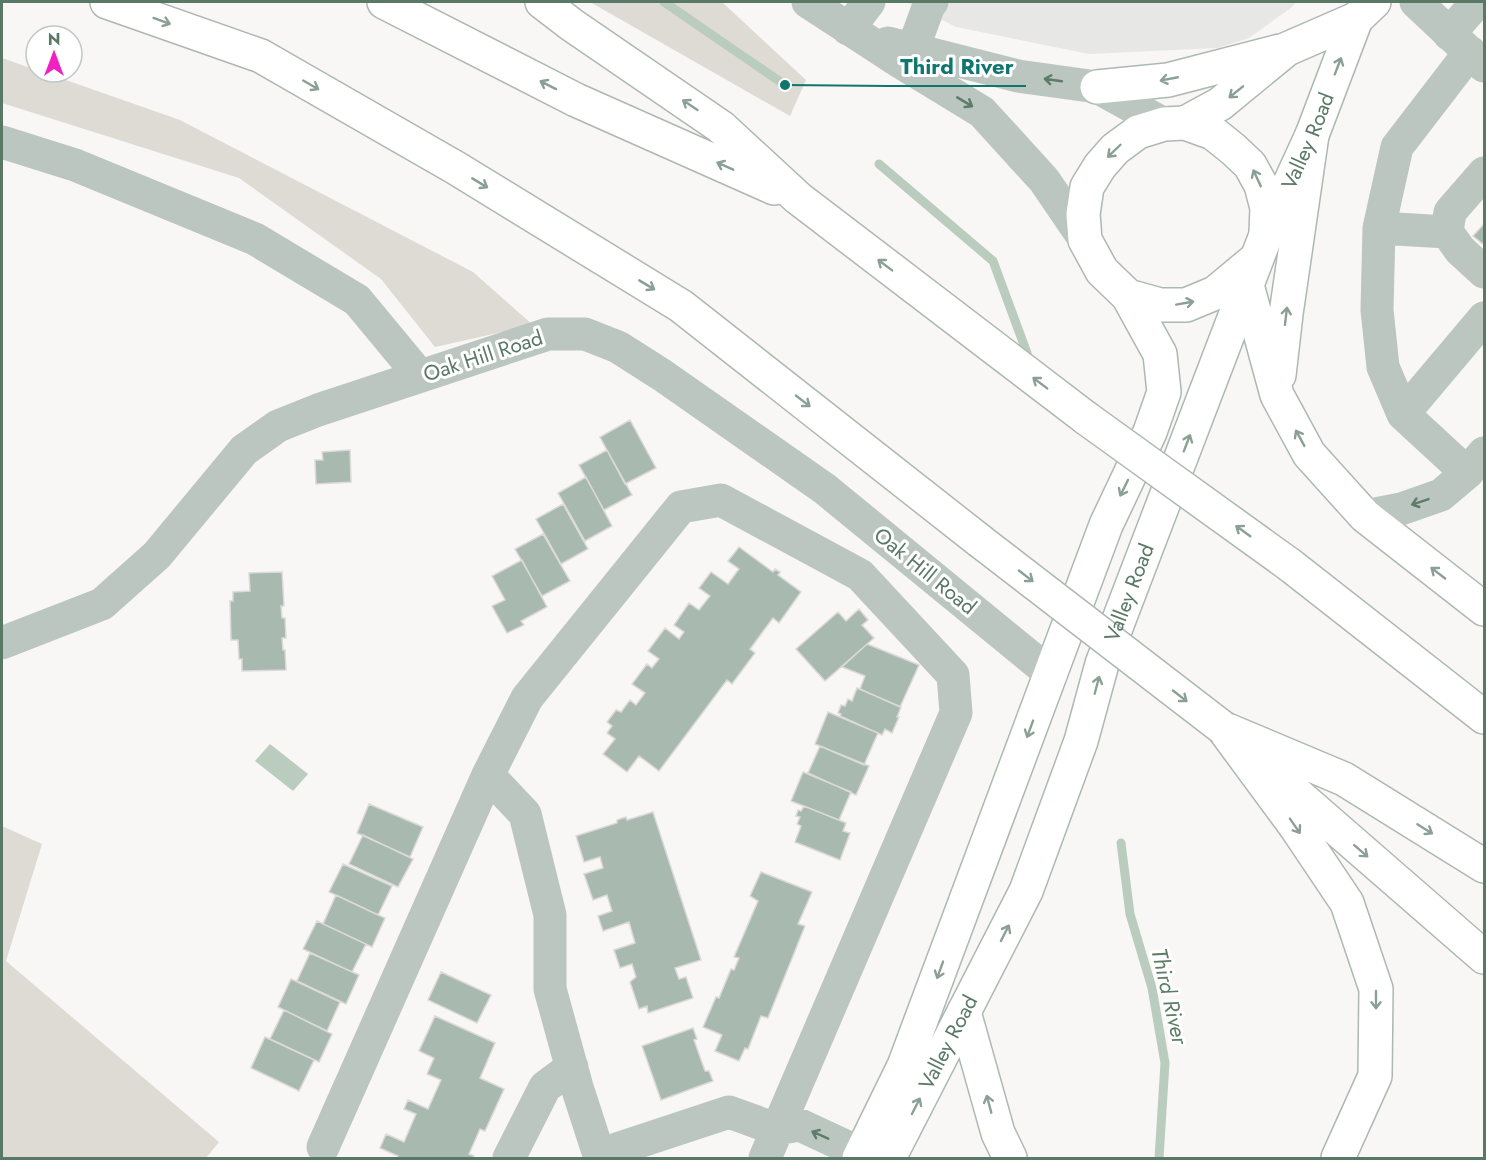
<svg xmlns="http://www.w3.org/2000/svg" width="1486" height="1160" viewBox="0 0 1486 1160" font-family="Jost,sans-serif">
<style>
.built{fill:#e7e8e6}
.green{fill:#dedbd5}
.water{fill:#baccbe}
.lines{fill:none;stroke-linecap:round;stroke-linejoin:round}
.stream{stroke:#baccbe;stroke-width:9}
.building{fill:#a8b9af;stroke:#dbd9d9;stroke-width:1.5}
.major-casing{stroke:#acb9b2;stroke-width:36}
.highway-casing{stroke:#adb8b2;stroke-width:36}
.minor{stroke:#bac6bf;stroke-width:33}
.major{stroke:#fff;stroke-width:33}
.highway{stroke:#fff;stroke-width:33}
.highway-bridge-casing{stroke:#adb8b2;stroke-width:36;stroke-linecap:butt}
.highway-bridge{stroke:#fff;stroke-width:33}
.oneway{stroke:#8ba094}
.oneway2{stroke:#5e7c6a}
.labels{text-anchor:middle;stroke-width:6;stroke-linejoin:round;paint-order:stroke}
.street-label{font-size:21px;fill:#597866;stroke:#fff}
.water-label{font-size:22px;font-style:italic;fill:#5d7e65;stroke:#fff}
.leader{fill:none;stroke:#0f766e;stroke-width:2}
.callout-dot{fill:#0f766e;stroke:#fff;stroke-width:2}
.callout-label{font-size:22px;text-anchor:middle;font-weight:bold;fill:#0f766e;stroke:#fff;stroke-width:6;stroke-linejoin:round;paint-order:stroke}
</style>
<rect width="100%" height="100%" fill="#f9f6f6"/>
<path class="built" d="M906,2H1296L1292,7L1249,38L1218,48L1089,54L956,27Z"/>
<path class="green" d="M590,2H722L806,80L790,116Z
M2,58L36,70V72H43L180,120L473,272L533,325L435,347L381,279L239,178L2,103Z
M2,826L42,844L6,961L219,1142L206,1158H2Z"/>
<path class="water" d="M270,744L308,774L293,791L255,761Z"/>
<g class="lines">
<path class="stream" d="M664,2L785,85
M879,164L993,261L1027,353
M1121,843L1130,914L1152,988L1165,1063L1159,1158"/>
</g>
<path class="building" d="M1484,224V245L1473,236Z
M630,420L656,468L625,484L600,437Z
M350,450L351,482L316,484L315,460H323L322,452Z
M607,450L632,495L604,510L579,465Z
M586,477L612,526L585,541L558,493Z
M563,504L588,549L561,564L536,519Z
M543,534L570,581L542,596L515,549Z
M739,547L773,572L775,569L780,572L778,575L801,592L779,623L773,618L750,649L755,653L732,684L727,680L659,771L639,756L627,772L603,754L615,739L607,733L612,726L607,722L616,710L621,712L630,700L636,705L645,693L632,684L647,664L652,668L659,659L648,651L665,628L679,639L684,632L674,625L689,603L699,610L710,596L699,588L711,572L728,584L739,569L728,561Z
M522,560L547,607L521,621L524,625L507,633L492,606L505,600L492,576Z
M282,572L284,606H281L282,618H285L286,638H282L283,650H285L286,670L242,671V659H239L238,640H231L230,601H233V592L250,591L249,573Z
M859,609L868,620L862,625L874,638L825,681L796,649L838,612L846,621Z
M867,644L919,665L900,707L860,689L865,676L842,667Z
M857,688L901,707L897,717H899L892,733L885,729L882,735L840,716L841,714L838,713L841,705L845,706L848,699L852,701Z
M828,712L878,733L864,765L815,744Z
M820,746L869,766L856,795L808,773Z
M803,772L851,792L839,820L791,801Z
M369,804L423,827L410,857L357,833Z
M804,806L846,823L843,831L850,833L840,860L795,842L801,826L797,824L800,817L796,816L798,810L801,811Z
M653,812L701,960L675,968L679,979L686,977L693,998L648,1013L647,1006L639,1009L630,982L636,977L632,964L620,968L614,950L635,943L629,922L603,931L598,916L612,911L607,895L593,900L584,874L603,868L600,857L584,862L576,836L617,823V820L626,817L627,820Z
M363,835L413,859L398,887L349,864Z
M343,864L392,886L378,915L329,892Z
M761,872L812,892L798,924L805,926L768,1018L761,1016L748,1049L745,1048L739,1061L715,1051L722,1035L703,1027L716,997L719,998L731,969L734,970L739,958L734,957L758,901L750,896Z
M336,895L385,918L372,947L323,924Z
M317,921L366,944L352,972L303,949Z
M310,953L359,975L346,1004L297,981Z
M441,972L491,995L477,1023L428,1000Z
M291,979L340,1002L327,1031L278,1007Z
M284,1010L332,1034L319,1062L270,1039Z
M435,1016L495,1043L480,1078L504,1089L485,1131L480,1129L469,1154L474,1156L473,1158H396L398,1156L380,1148L386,1134L404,1142L416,1114L404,1109L408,1100L428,1109L441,1080L427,1074L434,1058L419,1051Z
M693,1028L697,1039L694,1040L705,1071H709L713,1081L661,1100L642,1046Z
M265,1037L314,1060L299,1091L251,1068Z"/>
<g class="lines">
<defs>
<g id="major">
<path d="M1097,87L1168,80L1280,51"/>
<path d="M1185,123L1220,104L1287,49L1356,19L1374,2"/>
<path d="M1256,259L1215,293L1186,305H1160L1128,296L1102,271L1085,240L1083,214L1087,187L1100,166L1115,149L1138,132L1164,124L1185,123L1213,133L1233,149L1250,165L1261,185L1267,208L1266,232"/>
<path d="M859,1158L904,1066L1106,525L1150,432L1164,392L1160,354L1128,296"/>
<path id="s1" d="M889,1158L1026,891L1081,741L1102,664L1266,235L1312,135L1356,19"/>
</g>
<path id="highway" d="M107,2L261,56L456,168L681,306L980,541
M384,2L576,100L774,188
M542,2L572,25L721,127L798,198L1086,418
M1247,285L1277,395L1309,454L1365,516L1484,609
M1279,375L1286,314L1312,135
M1290,565L1484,717
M1223,728L1296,827L1347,903L1376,989L1375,1076L1338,1158
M1225,729L1344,779L1484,866
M1276,776L1484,957
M964,1012L998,1133L1010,1158
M862,1154L875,1158"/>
</defs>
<use href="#major" class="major-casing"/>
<use href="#highway" class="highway-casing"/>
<path class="minor" d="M808,2L900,62L982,112L1044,180L1085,240
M1416,2L1484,66
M848,29L869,2
M1449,34L1477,2
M888,43L1018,76L1097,87L1164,124
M913,49L929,5L932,2
M1470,52L1397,147L1379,228L1377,310L1383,367L1403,414L1467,473L1484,453
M2,142L75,165L255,239L357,300L420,376
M1484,173L1450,212L1447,232L1460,250L1484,272
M1379,228L1447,232
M1403,414L1484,318
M1365,516L1401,509L1441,495L1467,473
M2,643L102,604L157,555L244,450L278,426L318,410L548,334H585L618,347L662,375L825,489L1051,674
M488,775L525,814L550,915V989L577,1087L600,1158
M323,1147L488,775L527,698L681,507L721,500L860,575L953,675L956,713L765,1158
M599,1155L729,1112L776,1129L800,1125L862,1154
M509,1158L545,1087L572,1067"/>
<use href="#major" class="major"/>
<use href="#highway" class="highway"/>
<defs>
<path id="highway-bridge" d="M1086,418L1290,565
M980,541L1223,728"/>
</defs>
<use href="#highway-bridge" class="highway-bridge-casing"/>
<use href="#highway-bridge" class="highway-bridge"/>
</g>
<defs><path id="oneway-shaft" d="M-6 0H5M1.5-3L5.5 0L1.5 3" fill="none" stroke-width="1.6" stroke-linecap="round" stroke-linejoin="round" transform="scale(1.5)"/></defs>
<g class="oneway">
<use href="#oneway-shaft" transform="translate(162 21) rotate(20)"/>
<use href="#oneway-shaft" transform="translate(1338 66) rotate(-69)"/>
<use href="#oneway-shaft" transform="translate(1169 79) rotate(169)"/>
<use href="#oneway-shaft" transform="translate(311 85) rotate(30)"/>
<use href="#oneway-shaft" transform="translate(548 85) rotate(-153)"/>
<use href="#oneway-shaft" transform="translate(1236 92) rotate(141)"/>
<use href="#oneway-shaft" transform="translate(690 105) rotate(-146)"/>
<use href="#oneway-shaft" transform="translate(1114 151) rotate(136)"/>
<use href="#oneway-shaft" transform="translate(725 166) rotate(-156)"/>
<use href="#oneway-shaft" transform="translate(1257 178) rotate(-115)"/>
<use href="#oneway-shaft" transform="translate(480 183) rotate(31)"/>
<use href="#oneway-shaft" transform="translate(885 265) rotate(-143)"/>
<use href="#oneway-shaft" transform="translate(647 285) rotate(31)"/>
<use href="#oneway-shaft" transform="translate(1185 303) rotate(-10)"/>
<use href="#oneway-shaft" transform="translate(1286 316) rotate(-83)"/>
<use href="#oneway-shaft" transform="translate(1040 383) rotate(-143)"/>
<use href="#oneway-shaft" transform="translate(803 401) rotate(38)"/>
<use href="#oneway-shaft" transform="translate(1300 438) rotate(-119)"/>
<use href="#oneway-shaft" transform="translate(1187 443) rotate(-69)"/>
<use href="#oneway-shaft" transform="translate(1124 488) rotate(116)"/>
<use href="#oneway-shaft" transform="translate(1243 531) rotate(-144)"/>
<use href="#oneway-shaft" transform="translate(1438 573) rotate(-142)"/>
<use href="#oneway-shaft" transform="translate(1026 576) rotate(38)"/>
<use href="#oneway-shaft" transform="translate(1097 685) rotate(-75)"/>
<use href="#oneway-shaft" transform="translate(1180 696) rotate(38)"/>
<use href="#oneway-shaft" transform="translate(1030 729) rotate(110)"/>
<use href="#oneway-shaft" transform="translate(1295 826) rotate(55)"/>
<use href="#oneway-shaft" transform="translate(1425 829) rotate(32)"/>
<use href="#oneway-shaft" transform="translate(1361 851) rotate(41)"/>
<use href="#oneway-shaft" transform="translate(1005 933) rotate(-63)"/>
<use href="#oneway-shaft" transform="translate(940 970) rotate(110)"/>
<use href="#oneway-shaft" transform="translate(1376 1000) rotate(90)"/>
<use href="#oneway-shaft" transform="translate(989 1104) rotate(-105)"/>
<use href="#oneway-shaft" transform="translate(916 1106) rotate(-63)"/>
</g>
<g class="oneway2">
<use href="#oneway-shaft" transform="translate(1053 80) rotate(-172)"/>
<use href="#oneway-shaft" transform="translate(965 102) rotate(31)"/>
<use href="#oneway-shaft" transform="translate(1420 502) rotate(161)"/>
<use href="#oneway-shaft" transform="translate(820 1135) rotate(-156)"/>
</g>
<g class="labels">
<g class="street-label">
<text dy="7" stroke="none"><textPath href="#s1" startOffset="1102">Valley Road</textPath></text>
<text transform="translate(483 356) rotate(-18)" y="7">Oak Hill Road</text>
<text transform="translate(925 571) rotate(39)" y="7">Oak Hill Road</text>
<text dy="7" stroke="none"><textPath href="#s1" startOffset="616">Valley Road</textPath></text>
<text dy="7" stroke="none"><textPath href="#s1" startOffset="130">Valley Road</textPath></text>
</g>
<g class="water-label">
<text transform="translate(1170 996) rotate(77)" y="8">Third River</text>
</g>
</g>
<path class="leader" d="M785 85L888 86H1026"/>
<circle class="callout-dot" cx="785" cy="85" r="6"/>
<g class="callout-label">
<text x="957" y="74">Third River</text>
</g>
<rect width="1486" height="1160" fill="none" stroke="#597866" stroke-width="6"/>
<g transform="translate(54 54)"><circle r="28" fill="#ffffff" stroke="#bdc9c2" stroke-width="1.5"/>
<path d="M0-4.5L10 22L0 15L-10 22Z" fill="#f020c3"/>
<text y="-9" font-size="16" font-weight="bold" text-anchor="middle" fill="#597866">N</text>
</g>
</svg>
